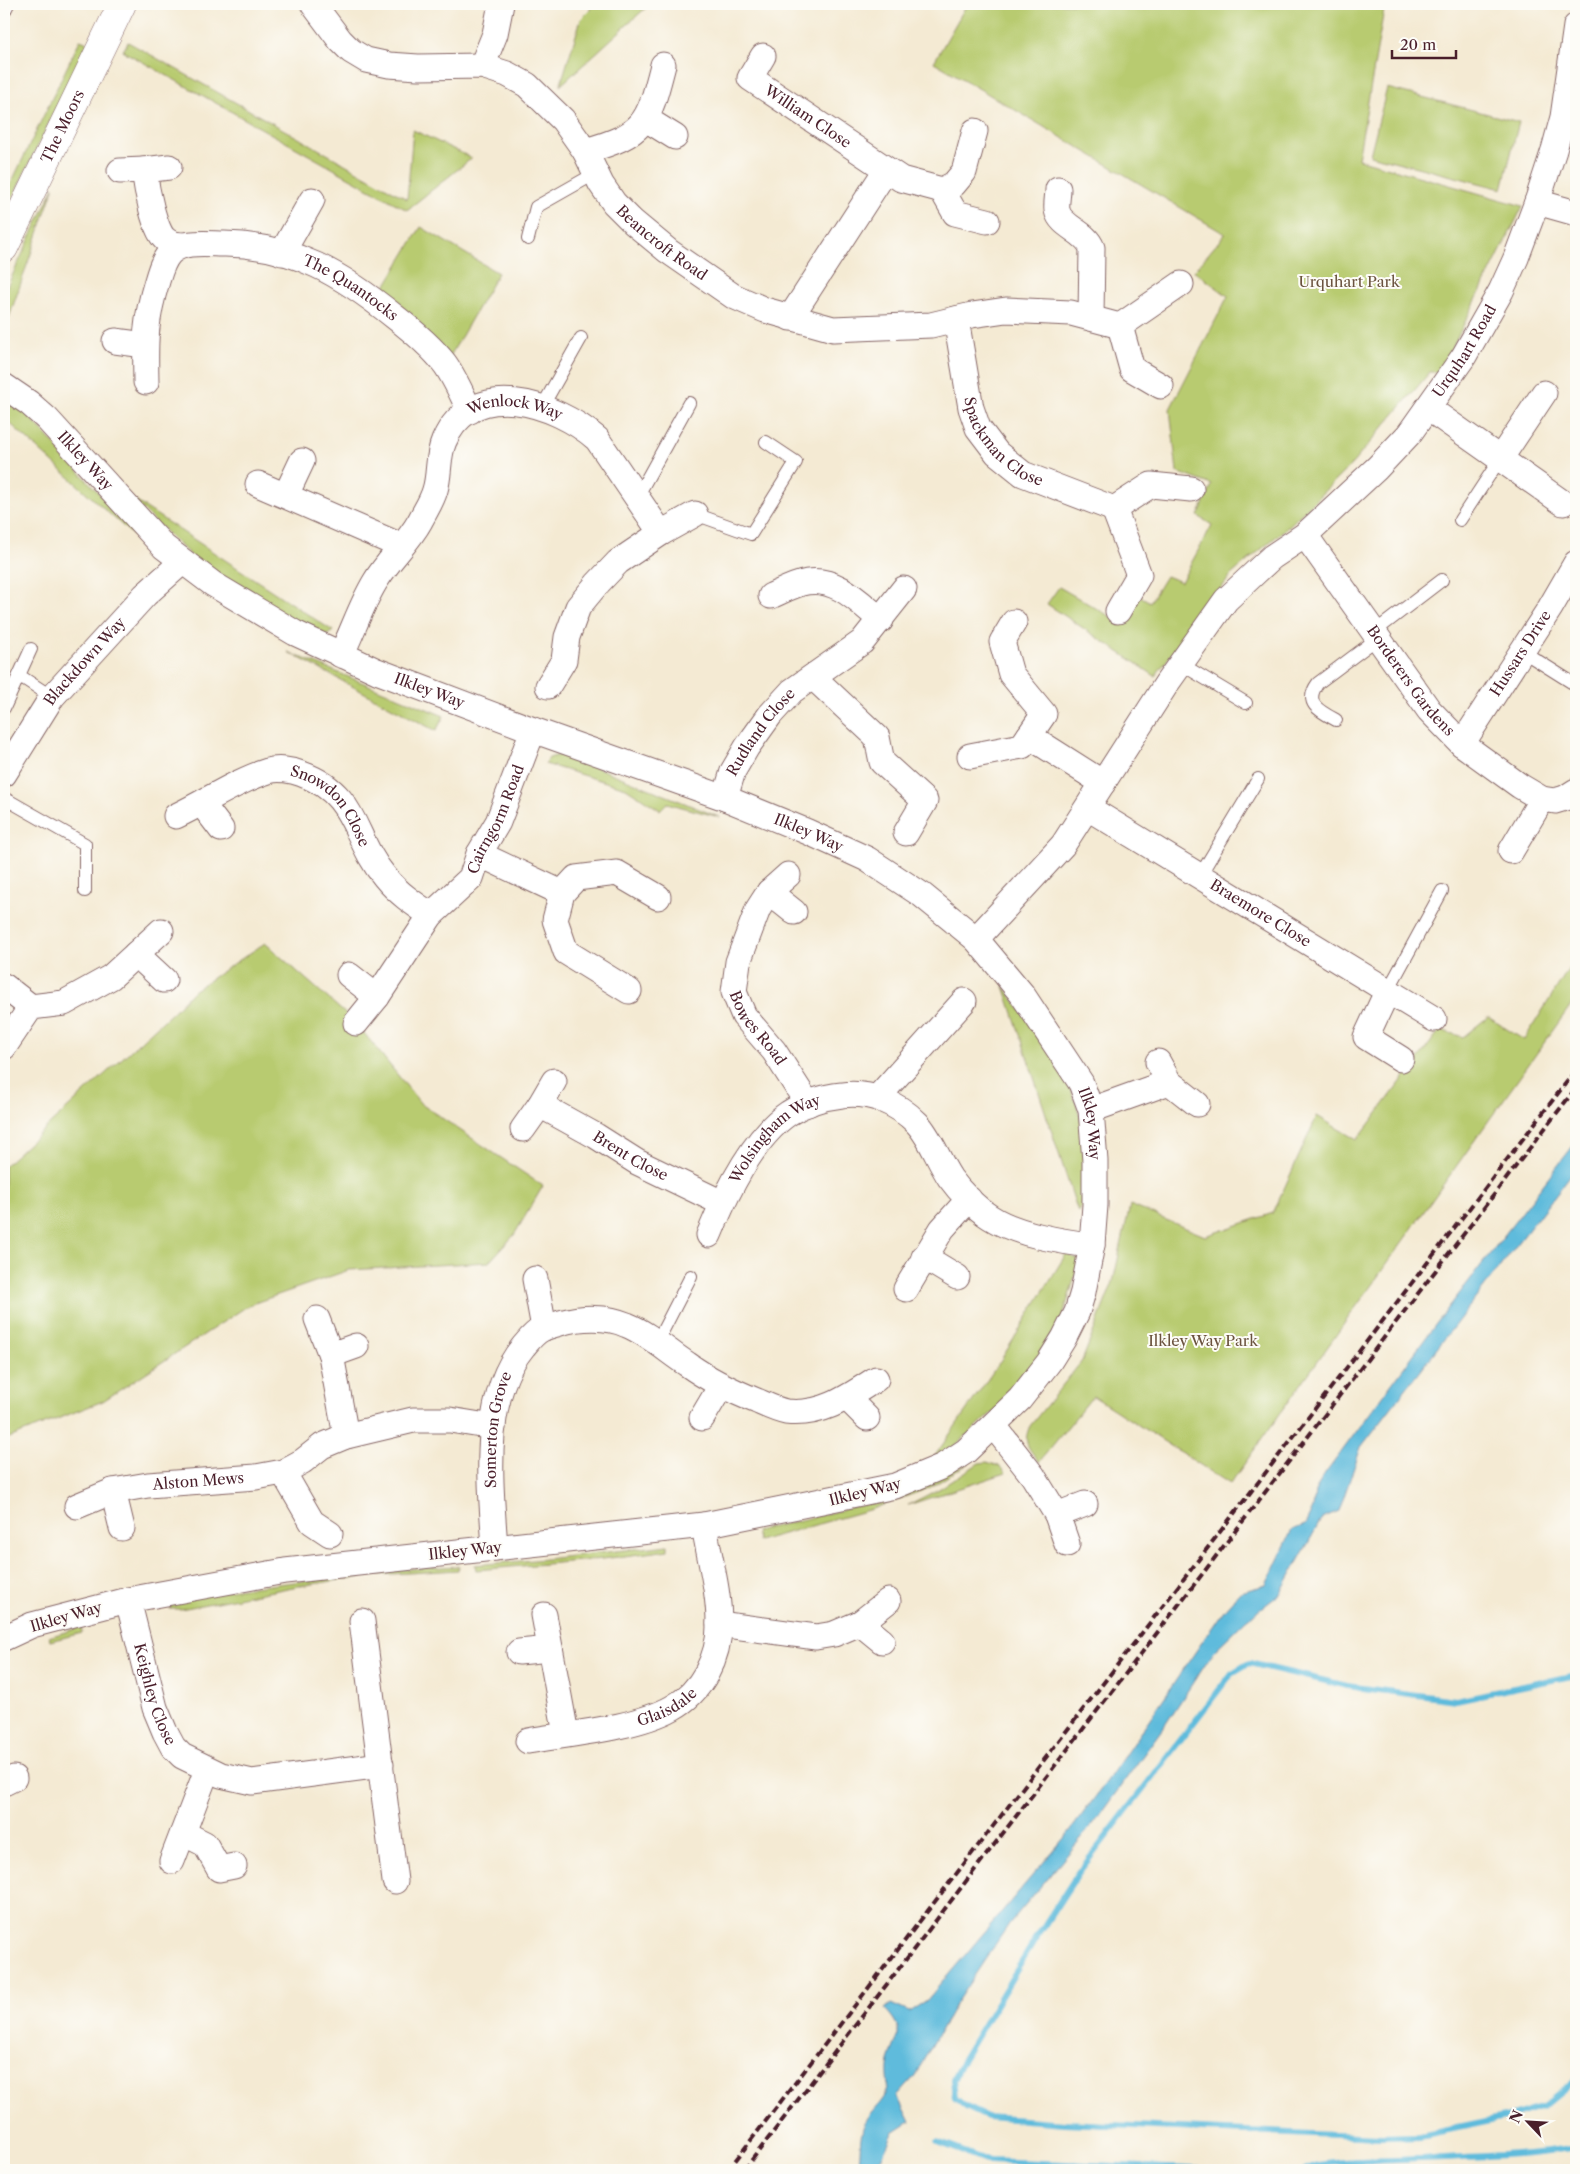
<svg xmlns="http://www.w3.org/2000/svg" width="1580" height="2174" viewBox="0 0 1580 2174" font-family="'Libre Caslon Text',serif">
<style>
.green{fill:#b8cb6f;stroke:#81754d}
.water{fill:#5ebbdc;stroke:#546d84}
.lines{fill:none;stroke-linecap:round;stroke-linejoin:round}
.stream{stroke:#5ebbdc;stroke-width:6}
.lane-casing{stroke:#866666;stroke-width:14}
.street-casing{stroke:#866666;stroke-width:27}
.secondary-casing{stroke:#866666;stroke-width:29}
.lane{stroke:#fff;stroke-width:12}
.street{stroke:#fff;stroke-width:25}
.secondary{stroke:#fff;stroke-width:28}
.rail{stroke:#4a1f2b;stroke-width:4;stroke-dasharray:8 4;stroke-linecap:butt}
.labels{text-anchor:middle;stroke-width:4;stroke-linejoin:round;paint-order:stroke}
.street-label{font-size:15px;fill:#4a1f2b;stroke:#fdfcf7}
.park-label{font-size:15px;fill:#6b533f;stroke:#fdfcf7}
</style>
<rect width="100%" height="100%" fill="#fdfcf7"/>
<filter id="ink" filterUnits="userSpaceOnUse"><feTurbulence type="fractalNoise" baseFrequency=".02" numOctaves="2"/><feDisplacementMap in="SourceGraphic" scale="10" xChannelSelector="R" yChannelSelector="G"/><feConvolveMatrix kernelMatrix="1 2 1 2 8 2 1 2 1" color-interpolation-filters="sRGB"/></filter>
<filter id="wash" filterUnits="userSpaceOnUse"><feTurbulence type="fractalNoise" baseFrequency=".0096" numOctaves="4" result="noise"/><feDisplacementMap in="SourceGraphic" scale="20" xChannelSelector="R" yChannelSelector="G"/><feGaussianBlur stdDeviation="1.12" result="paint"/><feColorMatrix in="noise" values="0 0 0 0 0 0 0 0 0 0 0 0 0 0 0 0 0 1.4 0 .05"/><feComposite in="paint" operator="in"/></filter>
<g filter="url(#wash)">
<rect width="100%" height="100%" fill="#f4ead3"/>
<path class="green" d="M591,4H650L560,86L581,19L590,10Z
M967,4H1385L1358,159L1523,206L1440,372H1430L1352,464L1290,525L1232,574L1155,676L1047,604L1059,587L1120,622L1137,594L1150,602L1166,576L1181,582L1212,525L1198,516L1212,485L1177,472L1170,409L1228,296L1194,271L1225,234L934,62Z
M80,40L88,43L4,215V198Z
M128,42L407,199L413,130L472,158L407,210L123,51Z
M1387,88L1519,122L1502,189L1370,155Z
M54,187L4,332V293Z
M421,227L498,273L445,365L376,301Z
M4,398L25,412L157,557L4,418Z
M128,496L333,631L326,636L317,635L203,567Z
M288,652L444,716L436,731Z
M559,755L571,757L719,817L667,803L660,810L626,788L545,764L549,758Z
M265,943L356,1023L421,1104L543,1186L514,1235L489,1262L349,1270L249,1305L103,1401L4,1440V1166L173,1012L193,991Z
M1576,957V998L1230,1484L1093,1396L1039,1462C1029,1448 1022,1443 1030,1426L1082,1361L1113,1282L1130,1205L1205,1236L1273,1213L1317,1116L1357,1140L1440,1030L1463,1037L1488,1017L1524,1040Z
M1004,986L1063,1070L1076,1103L1085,1134L1087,1193L1078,1212Z
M1066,1254L1080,1260L1049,1362L921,1476L999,1363Z
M987,1462L999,1466L1006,1473L908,1505L939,1489L979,1463Z
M969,1463L929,1488L872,1509L758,1541L756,1531L874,1502Z
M668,1545V1550L603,1559L476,1570L475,1565L546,1559Z
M459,1566L458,1570L375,1575L298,1586L181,1609H170L174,1600L236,1589L395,1570Z
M81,1627L82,1633L50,1641L49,1637Z"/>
<path class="water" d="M1576,1142V1168L1361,1447L1339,1511L1322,1518L1280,1594L1246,1620L1213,1652L1165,1725L1094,1823L1009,1924L956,2003L914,2077L897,2096L910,2122L893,2133L876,2170H858C861,2157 859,2141 863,2128C867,2114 880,2106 886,2094C891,2084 887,2078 888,2068C891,2039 911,2036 885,2009L891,2004L909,2012L927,2000L1070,1831L1107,1781L1224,1610L1240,1592L1266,1585L1292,1530L1305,1525L1313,1508L1315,1491L1325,1474L1436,1324Z"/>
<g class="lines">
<path class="stream" d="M1576,1675L1456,1700L1347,1686L1249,1663L1232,1673L1079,1872L1038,1935L963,2059L953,2080L955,2098L966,2107L987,2117L1065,2123L1380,2137L1420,2136L1505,2118L1543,2106L1576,2079
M938,2142L988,2161L1216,2170
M1305,2170C1321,2160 1375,2161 1396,2160C1456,2157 1517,2157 1576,2147"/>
</g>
</g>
<g filter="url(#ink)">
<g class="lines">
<defs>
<path id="lane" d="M4,12L8,4
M528,239L536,207L596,173
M542,407L581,338
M637,497L689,403
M695,514L751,534L796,462L766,442
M1460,520L1500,459
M1374,632L1442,580
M1522,651L1576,685
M1181,664L1246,703
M20,676L52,697
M4,708L31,649
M1336,720C1319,711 1303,703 1318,683L1378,638
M4,798L85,844V891
M1199,877L1258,779
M1387,992L1442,891
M657,1342L691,1276"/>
<g id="street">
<path id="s1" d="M313,4L340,40L351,51L366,60L389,65L418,67L482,66L507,74L527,85L563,120L585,151L601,184L614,203L633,222L668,251L733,296L765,310L833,329L931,325L972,315L1006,310L1071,313L1120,326L1181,284"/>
<path id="s2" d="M763,56L750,78L901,179L942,190L954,184L964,172L975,131"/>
<path d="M482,66L495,34L501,4"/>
<path d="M646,119L675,137"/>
<path d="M585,151C645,134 648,124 663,65"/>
<path d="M169,167L144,170C146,185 154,232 166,240C171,244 178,245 185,245"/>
<path d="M120,171L144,170"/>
<path d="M1058,189C1058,196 1056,203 1057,210C1060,227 1086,231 1092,248L1091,317"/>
<path d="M942,190L955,213L987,221"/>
<path d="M1537,202L1576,213"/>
<path d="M282,253L312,200"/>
<path d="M790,318L886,170"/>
<path id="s3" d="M956,319L971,408L978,428L997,453L1023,474L1114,509L1151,485L1191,489"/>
<path d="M1120,326L1132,369L1161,386"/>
<path d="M115,341L145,345"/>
<path id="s4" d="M146,382C145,341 145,320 157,281C160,271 163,260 170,253C183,240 207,244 225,244C294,245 343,275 395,317C413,331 431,346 445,364C455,378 462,395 470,411"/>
<path id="s5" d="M4,386L29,403L47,419L164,547L213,584L295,633L377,671L533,730L725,798L808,832L867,859L922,895L976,939L1022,994L1081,1083L1091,1110L1095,1161V1205L1092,1245L1083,1292L1077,1312L1064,1338L1049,1362L1020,1399L966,1451L943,1466L895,1486L704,1525L285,1571L128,1600L32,1625L4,1638"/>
<path d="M1428,408L1563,503"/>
<path d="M1500,459L1544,393"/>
<path d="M258,484L401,546"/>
<path d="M286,495L302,461"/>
<path d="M1114,509L1139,575L1118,611"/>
<path id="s6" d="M1305,535L1429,710L1462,744L1520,786L1542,799L1555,801L1565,798L1576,791"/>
<path d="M771,596C782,591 795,584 807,582C837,577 860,603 881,620"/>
<path id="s7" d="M341,655C353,631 361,605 375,582C388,560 408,543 420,521C425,511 432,501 435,490C440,474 437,457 444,441C472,375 556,403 597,439L661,533"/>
<path d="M813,677L877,737L882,762L925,801L906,833"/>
<path d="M548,686L564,660L567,637L578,607L597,584L618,562L661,533L695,514"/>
<path d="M1029,736L1103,783"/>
<path id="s8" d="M1462,744L1550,608L1576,563"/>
<path d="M970,756L1022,746L1044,714L1011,674L1002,642L1014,622"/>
<path id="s9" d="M4,774L52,697L145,595L182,562"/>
<path id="s10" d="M725,798L733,771L747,747L770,715L792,691L862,642L904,589"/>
<path d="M202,804L221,829"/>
<path id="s11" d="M1088,808L1434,1019"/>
<path id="s12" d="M176,816C206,802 236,781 268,771C278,768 292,770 302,774C358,794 352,838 385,877C398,893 414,904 431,915"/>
<path d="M1511,851L1542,799"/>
<path d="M479,854L562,893"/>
<path id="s13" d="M788,875L769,892L758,909L738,962L734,992L744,1016L774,1051L808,1104"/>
<path d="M769,892L794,912"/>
<path id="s14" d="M976,939L1063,845L1167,683L1226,600L1272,557L1305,535L1377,468L1409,434L1464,356L1501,291L1516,258L1537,202L1554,150L1563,117L1576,26"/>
<path d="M136,954L164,980"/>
<path d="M349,975L377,997"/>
<path d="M4,986L31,1007"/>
<path d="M629,991L566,952L555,920L562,893L576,878L617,873L658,897"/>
<path d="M1387,992L1366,1037L1401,1059"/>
<path id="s15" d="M356,1023L377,997L431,915L471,878L479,854L498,822L533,730"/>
<path d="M4,1047L31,1007L64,1003L111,977L161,931"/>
<path d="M1158,1062L1169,1082L1197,1104"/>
<path d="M878,1097L964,1001"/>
<path id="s16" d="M540,1105L596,1136L637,1162L722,1203"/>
<path d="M1091,1110L1169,1082"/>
<path d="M523,1129L540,1105L554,1081"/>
<path id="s17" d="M709,1235C725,1196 753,1137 789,1113C805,1103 824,1097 842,1095C870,1091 897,1103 917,1123C931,1138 938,1160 950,1178C960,1192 976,1208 990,1217C1016,1234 1062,1242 1092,1245"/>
<path d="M924,1257L957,1277"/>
<path d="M535,1279L544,1328"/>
<path d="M906,1289L942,1229L969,1199"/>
<path d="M317,1319L331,1355L346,1436"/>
<path d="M331,1355L356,1346"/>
<path d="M847,1398L867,1418"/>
<path d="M702,1418L721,1386"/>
<path d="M994,1426L1033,1476L1057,1515L1067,1544"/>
<path d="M283,1472L312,1522L330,1534"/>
<path d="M113,1491L122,1528"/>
<path id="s18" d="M77,1506L113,1491L148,1485L256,1477L283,1472L303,1461L322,1446L346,1436L413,1420H450L493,1427"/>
<path d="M1057,1515L1085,1504"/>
<path id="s19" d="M495,1548C491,1485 480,1399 523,1347C529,1340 534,1333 542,1329C548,1326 554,1325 560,1323C581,1317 607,1316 627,1325C649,1334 667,1351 687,1364C709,1380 732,1391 757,1401C766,1405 776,1410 786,1412C821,1416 847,1398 876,1379"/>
<path id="s20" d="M128,1600L155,1708L165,1732L173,1747L182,1756L221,1775L252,1782L381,1765"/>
<path d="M544,1615L566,1734"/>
<path d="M362,1621L395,1881"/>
<path d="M860,1623L882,1641"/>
<path d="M719,1624L816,1637L834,1634L860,1623L888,1601"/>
<path d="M519,1652L550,1649"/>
<path id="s21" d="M528,1741C569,1734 636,1728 672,1708C702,1692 720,1656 719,1623C719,1590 709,1557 704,1525"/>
<path d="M4,1783L14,1778"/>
<path d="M183,1833L205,1844L219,1869L234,1866"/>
<path d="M172,1861L207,1770"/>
</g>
<g id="secondary">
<path id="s22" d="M4,248L122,4"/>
</g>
</defs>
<use href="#lane" class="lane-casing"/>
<use href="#street" class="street-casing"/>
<use href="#secondary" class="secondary-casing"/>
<use href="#lane" class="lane"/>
<use href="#street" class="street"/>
<use href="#secondary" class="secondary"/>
<path class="rail" d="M728,2170L1576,1070
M744,2170L1576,1088"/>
</g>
</g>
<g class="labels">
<g class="street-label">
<text dy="5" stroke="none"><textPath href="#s2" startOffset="95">William Close</textPath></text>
<text dy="5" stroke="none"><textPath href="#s22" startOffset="135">The Moors</textPath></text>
<text dy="5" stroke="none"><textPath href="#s1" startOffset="454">Beancroft Road</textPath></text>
<text dy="5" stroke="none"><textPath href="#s4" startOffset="326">The Quantocks</textPath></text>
<text dy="5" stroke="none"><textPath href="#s14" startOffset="770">Urquhart Road</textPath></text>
<text dy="5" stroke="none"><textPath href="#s7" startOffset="329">Wenlock Way</textPath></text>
<text dy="5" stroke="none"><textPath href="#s3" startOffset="138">Spackman Close</textPath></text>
<text dy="5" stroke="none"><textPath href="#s5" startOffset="111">Ilkley Way</textPath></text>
<text dy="5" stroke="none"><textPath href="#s8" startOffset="108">Hussars Drive</textPath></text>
<text dy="5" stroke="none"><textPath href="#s9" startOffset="139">Blackdown Way</textPath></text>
<text dy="5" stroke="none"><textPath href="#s6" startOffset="180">Borderers Gardens</textPath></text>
<text dy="5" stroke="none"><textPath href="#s5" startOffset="531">Ilkley Way</textPath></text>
<text dy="5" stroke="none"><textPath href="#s10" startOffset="76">Rudland Close</textPath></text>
<text dy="5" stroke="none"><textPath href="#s12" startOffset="181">Snowdon Close</textPath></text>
<text dy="5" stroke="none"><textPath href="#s15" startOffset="250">Cairngorm Road</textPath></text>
<text dy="5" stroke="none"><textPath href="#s5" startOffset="936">Ilkley Way</textPath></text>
<text dy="5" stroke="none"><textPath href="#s11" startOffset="202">Braemore Close</textPath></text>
<text dy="5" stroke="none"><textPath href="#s13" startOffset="176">Bowes Road</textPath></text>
<text dy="5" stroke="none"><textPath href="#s5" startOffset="1356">Ilkley Way</textPath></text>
<text dy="5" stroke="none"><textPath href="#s17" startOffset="120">Wolsingham Way</textPath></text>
<text dy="5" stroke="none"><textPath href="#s16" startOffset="104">Brent Close</textPath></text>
<text dy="5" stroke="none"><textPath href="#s19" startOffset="119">Somerton Grove</textPath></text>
<text dy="5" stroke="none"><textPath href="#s18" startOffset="125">Alston Mews</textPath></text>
<text transform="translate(865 1492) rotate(-14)" y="5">Ilkley Way</text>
<text transform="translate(465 1551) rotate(-6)" y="5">Ilkley Way</text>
<text transform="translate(66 1617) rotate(-16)" y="5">Ilkley Way</text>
<text dy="5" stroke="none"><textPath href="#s20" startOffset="98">Keighley Close</textPath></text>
<text dy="5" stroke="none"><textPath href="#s21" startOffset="144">Glaisdale</textPath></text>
</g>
<g class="park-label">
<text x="1349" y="287">Urquhart Park</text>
<text x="1203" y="1346">Ilkley Way Park</text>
</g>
</g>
<rect width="1580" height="2174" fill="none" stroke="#fdfcf7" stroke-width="20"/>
<g transform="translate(1528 2122) rotate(295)" stroke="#fdfcf7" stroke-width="4" paint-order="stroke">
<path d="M0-4L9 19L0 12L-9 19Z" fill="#4a1f2b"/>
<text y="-8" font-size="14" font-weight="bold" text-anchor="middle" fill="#4a1f2b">N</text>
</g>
<path d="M1392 50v8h64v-8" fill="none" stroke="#4a1f2b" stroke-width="2.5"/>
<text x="1400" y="50" font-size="15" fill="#4a1f2b" stroke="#fdfcf7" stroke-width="4" paint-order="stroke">20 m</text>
</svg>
